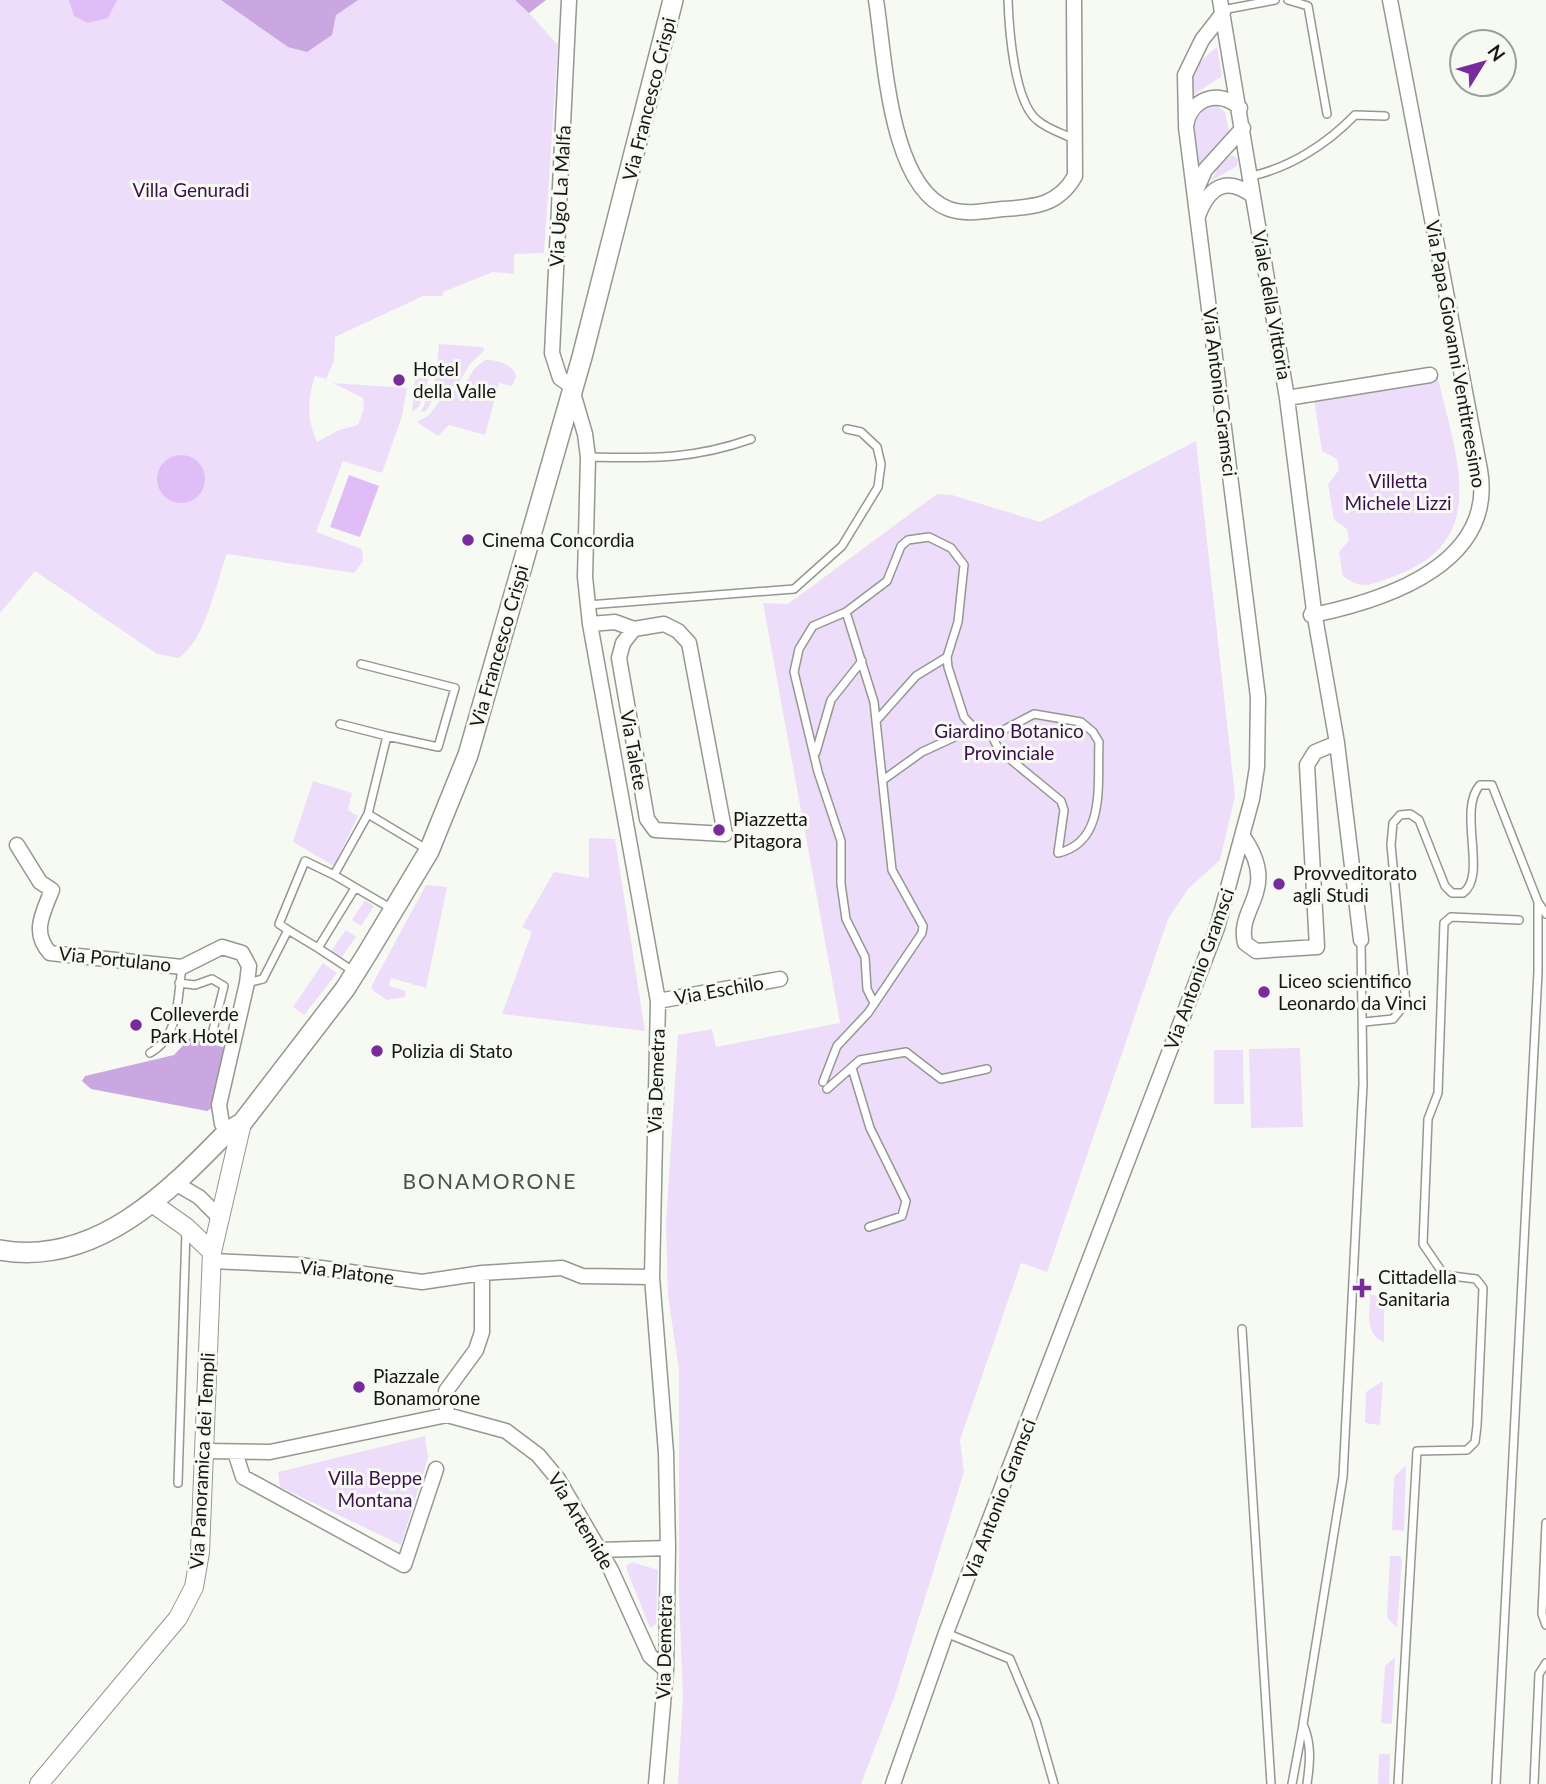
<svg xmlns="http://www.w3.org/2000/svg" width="1546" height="1784" viewBox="0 0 1546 1784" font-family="Lato,sans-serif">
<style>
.green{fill:#eeddfa}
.forest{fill:#caa7e0}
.water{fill:#e0bdf6}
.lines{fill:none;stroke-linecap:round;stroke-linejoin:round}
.service-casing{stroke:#959891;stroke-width:10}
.minor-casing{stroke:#959891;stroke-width:17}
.tertiary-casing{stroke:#959891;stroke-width:20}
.secondary-casing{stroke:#959891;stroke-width:22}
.service{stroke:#fff;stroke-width:7}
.minor{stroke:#fff;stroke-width:14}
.tertiary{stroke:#fff;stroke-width:18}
.secondary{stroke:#fff;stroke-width:19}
.poi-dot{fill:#772b9d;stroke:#f7faf2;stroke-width:2.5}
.labels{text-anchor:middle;stroke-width:6;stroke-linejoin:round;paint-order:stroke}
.street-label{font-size:19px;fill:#161714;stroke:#f7faf2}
.park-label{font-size:19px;fill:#3c0f51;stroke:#f7faf2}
.poi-label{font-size:19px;fill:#161714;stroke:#f7faf2;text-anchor:start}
.neighbourhood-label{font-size:21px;letter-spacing:2px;fill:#4e514a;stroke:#f7faf2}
</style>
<rect width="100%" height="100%" fill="#f7faf2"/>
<path class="green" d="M0,0H546L529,13L558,45L544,253L514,254V274L493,272L443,292V296H423L335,337L334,361L326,379L315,376C307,400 307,419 317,442L339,430L358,425L364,409L363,398L333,383L407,388L402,416L382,473L343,461L316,532L362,549L363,561L354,573L227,554C215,585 207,637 179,658L157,654L35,571L0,613Z
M1217,47L1222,76L1189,98C1189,75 1198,61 1217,47Z
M1217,106L1225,112L1229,131L1198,168L1194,122L1203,110Z
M1232,155L1238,159L1237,166L1211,181L1220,164Z
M439,344L482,347L485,350L470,364L458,384L438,391L426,411L421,412L436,377Z
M485,360C498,360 511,363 516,376L512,386L499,383L485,435L449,425L438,436L417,422L429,415L446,393L463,388L474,369Z
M430,374L419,407L412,412L415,380Z
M1438,378C1454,451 1493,540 1397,575C1375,583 1363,592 1343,576L1339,552L1349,540L1347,529L1334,520L1328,484L1339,470L1337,459L1322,451L1314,400Z
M1196,441L1235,796L1220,860L1188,889L1168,919L1047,1272L1021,1263L960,1440L964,1472L895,1695L861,1784H678L683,1696L679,1599V1370L668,1296L666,1223L678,1035L712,1029L716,1047L840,1023L763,603L788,604L937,494L952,495L1040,522Z
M313,781L352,793L348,810L358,816L334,866L293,842Z
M589,838L615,839L645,1031L502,1014L532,932L522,927L554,872L589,878Z
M426,885L447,887L426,988L391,978L389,986L406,991L405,997L387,1000L372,990V985Z
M365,900L374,906L361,926L352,920Z
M346,930L356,937L341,958L331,951Z
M323,963L337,973L304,1015L293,1007Z
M1300,1048L1303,1127L1251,1128L1249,1049Z
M1214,1050H1243L1244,1104H1214Z
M1370,1295L1384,1296V1342C1364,1334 1370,1313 1370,1295Z
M1383,1381L1380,1425L1365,1423L1366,1392Z
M425,1436L428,1458L401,1545L280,1487L278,1472Z
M1406,1465L1404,1531L1392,1530L1394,1477Z
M1390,1556H1400L1402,1560L1397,1628L1387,1617Z
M632,1562L658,1570L656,1624L650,1628L628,1573L626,1566Z
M1395,1657L1392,1724L1381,1723L1385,1666Z
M1379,1754H1390L1389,1784H1378Z"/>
<path class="forest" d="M221,0H358L336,15L332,35L307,52L288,47Z
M515,0H546L529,13Z
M190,1038L226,1048L212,1108L207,1111L91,1089L82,1081L85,1076L174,1055Z"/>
<path class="water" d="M69,0H117L108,18L88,23L74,16Z
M157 479a24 24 0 1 1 48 0a24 24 0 1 1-48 0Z
M349,475L379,486L360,537L330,527Z"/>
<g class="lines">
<defs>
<path id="service" d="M1008,0C1009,29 1014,101 1037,120C1047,129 1064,134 1076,140
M1288,0L1308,6L1327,114
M1222,10L1275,0
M1252,176C1291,167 1327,144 1355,115L1385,116
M588,457C649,458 692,460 751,439
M588,605L794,589L842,546L878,487L881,464L877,447L861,432L847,429
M846,612L813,626L799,649L794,672L818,772L841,841V884L846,919L865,957L867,989L874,1003
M361,664L455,688L438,747L387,736L368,814L428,850
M876,721L916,676L947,657
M340,724L387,736
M816,752L831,700L862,661
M883,780L922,752L974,728
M368,814L334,875L392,909
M288,930L279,924L305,861L334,875
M318,948L353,971
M179,983L195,985L212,979L224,986L212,1034
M247,983L263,979L288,930L318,948L355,888
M1364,1022L1393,1019L1406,1003L1391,845L1393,823L1400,815L1410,814L1419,820L1445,886L1452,893H1463C1488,876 1457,810 1480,785H1492L1538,902L1546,914
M150,1053C180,1036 177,999 182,968
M852,1068L870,1128L906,1201L902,1216L869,1227
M823,1082L837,1046L868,1013L922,933L923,926L892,870L874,702L846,612L887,581L901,546L908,540L929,537L951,548L964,565L958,622L947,657L948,667L964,717L974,728L992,736L1034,714L1081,722L1093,732L1099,742C1097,782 1107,842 1058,853L1064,810L1061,801L999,750L992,736
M827,1089L860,1060L906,1052L941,1079L987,1069
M1242,1329L1271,1784
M178,1483L186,1231
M1546,1523L1542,1614L1546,1625
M946,1633L1010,1659L1036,1721L1054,1784
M1292,1784L1303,1725
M1307,1784C1310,1762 1312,1745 1303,1724L1343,1477L1363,1084L1361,940
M1398,1784L1417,1451L1467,1450L1475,1442L1477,1426L1483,1288L1476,1279L1444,1275L1423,1244L1428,1119L1438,1093L1444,923L1451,917L1519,920
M1496,1784L1538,972V902
M1534,1784L1539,1674L1546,1663"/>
<path id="minor" d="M569,0L552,353L560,378L571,386L585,434L588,457L585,577L590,624L658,1001L652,1277L666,1453L668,1548L666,1670L656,1784
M876,0C885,56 889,187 949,209C966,215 985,211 1002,209C1034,207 1058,206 1075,176L1074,0
M1220,0L1287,398L1314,611
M1186,123L1185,75L1202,40L1223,13
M1195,193L1205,170L1243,128
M1198,216C1209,186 1227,176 1253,196
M1287,398L1430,375
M1318,614L1315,617L1311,615L1313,611L1318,614C1388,599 1496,563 1480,470L1390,0
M1315,617L1337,743L1361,940
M590,624L615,622L634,629L664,624L678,631L689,643L725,834L655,830L647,819L619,658L623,643L634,629
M1244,838C1280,891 1236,907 1245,943L1256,951L1317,947L1307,765L1315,752L1337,743
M17,845L40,882L52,890C43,913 31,932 50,953L182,967L222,947L242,953L249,966L247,983L219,1105L222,1124L228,1131
M658,1001L780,979
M175,1183L199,1197L220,1218
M212,1261L300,1265L422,1282L482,1273L562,1268L582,1276L652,1277
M447,1415L446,1391L476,1350L482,1332V1273
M206,1451L270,1452L447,1415L506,1431L538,1455L558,1479L611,1570L650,1656L666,1670
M235,1452L243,1477L404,1565L436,1469
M599,1550L668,1548
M893,1784L946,1633L1217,928L1252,799L1257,767L1258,697L1186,127C1189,99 1219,88 1240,108"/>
<path id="tertiary" d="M152,1203L186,1227L212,1252
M39,1784L178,1618L194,1587L200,1552L212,1252L242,1123"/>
<path id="secondary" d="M0,1250C95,1267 169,1192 228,1131L242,1123L345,989L367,954L429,851L468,755L582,357L673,0"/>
</defs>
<use href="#service" class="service-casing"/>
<use href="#minor" class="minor-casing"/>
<use href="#tertiary" class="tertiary-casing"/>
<use href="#secondary" class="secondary-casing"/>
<use href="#service" class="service"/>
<use href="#minor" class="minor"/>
<use href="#tertiary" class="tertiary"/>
<use href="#secondary" class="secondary"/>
</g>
<g class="poi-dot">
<circle cx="399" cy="380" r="7"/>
<circle cx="468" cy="540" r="7"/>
<circle cx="719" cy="830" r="7"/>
<circle cx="1279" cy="884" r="7"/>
<circle cx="1264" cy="992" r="7"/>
<circle cx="136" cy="1025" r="7"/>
<circle cx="377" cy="1051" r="7"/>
<path d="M1358.5 1277.5h7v7h7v7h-7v7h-7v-7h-7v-7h7z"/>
<circle cx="359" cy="1387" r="7"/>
</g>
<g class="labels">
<g class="street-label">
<text transform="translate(649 99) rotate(-76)" y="7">Via Francesco Crispi</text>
<text transform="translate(560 196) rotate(-87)" y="7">Via Ugo La Malfa</text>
<text transform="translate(1272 305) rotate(80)" y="7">Viale della Vittoria</text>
<text transform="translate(1456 354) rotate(80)" y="7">Via Papa Giovanni Ventitreesimo</text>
<text transform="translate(1220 392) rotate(83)" y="7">Via Antonio Gramsci</text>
<text transform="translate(499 646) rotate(-74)" y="7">Via Francesco Crispi</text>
<text transform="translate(634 750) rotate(80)" y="7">Via Talete</text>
<text transform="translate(115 959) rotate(6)" y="7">Via Portulano</text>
<text transform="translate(1199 969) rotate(-70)" y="7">Via Antonio Gramsci</text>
<text transform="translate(719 990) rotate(-10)" y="7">Via Eschilo</text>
<text transform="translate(656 1081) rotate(-88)" y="7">Via Demetra</text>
<text transform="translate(347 1272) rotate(7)" y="7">Via Platone</text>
<text transform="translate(202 1461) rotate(-87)" y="7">Via Panoramica dei Templi</text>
<text transform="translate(999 1499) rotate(-69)" y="7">Via Antonio Gramsci</text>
<text transform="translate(581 1521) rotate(59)" y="7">Via Artemide</text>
<text transform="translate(664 1647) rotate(-89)" y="7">Via Demetra</text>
</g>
<g class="park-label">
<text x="191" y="197">Villa Genuradi</text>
<text x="1398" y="488">Villetta<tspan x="1398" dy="22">Michele Lizzi</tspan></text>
<text x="1009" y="738">Giardino Botanico<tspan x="1009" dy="22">Provinciale</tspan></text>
<text x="375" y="1485">Villa Beppe<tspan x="375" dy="22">Montana</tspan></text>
</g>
<g class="poi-label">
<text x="413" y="376">Hotel<tspan x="413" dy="22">della Valle</tspan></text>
<text x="482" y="547">Cinema Concordia</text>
<text x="733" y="826">Piazzetta<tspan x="733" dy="22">Pitagora</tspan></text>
<text x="1293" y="880">Provveditorato<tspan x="1293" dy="22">agli Studi</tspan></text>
<text x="1278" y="988">Liceo scientifico<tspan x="1278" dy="22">Leonardo da Vinci</tspan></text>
<text x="150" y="1021">Colleverde<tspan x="150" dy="22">Park Hotel</tspan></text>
<text x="391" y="1058">Polizia di Stato</text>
<text x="1378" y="1284">Cittadella<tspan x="1378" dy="22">Sanitaria</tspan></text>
<text x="373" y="1383">Piazzale<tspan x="373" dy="22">Bonamorone</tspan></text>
</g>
<g class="neighbourhood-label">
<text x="490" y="1189">BONAMORONE</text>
</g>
</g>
<g transform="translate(1483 63) rotate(53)"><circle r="33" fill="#f7faf2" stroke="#9d9f99" stroke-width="2"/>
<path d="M0-5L12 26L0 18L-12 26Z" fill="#772b9d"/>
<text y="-10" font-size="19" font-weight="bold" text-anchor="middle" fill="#161714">N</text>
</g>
</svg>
